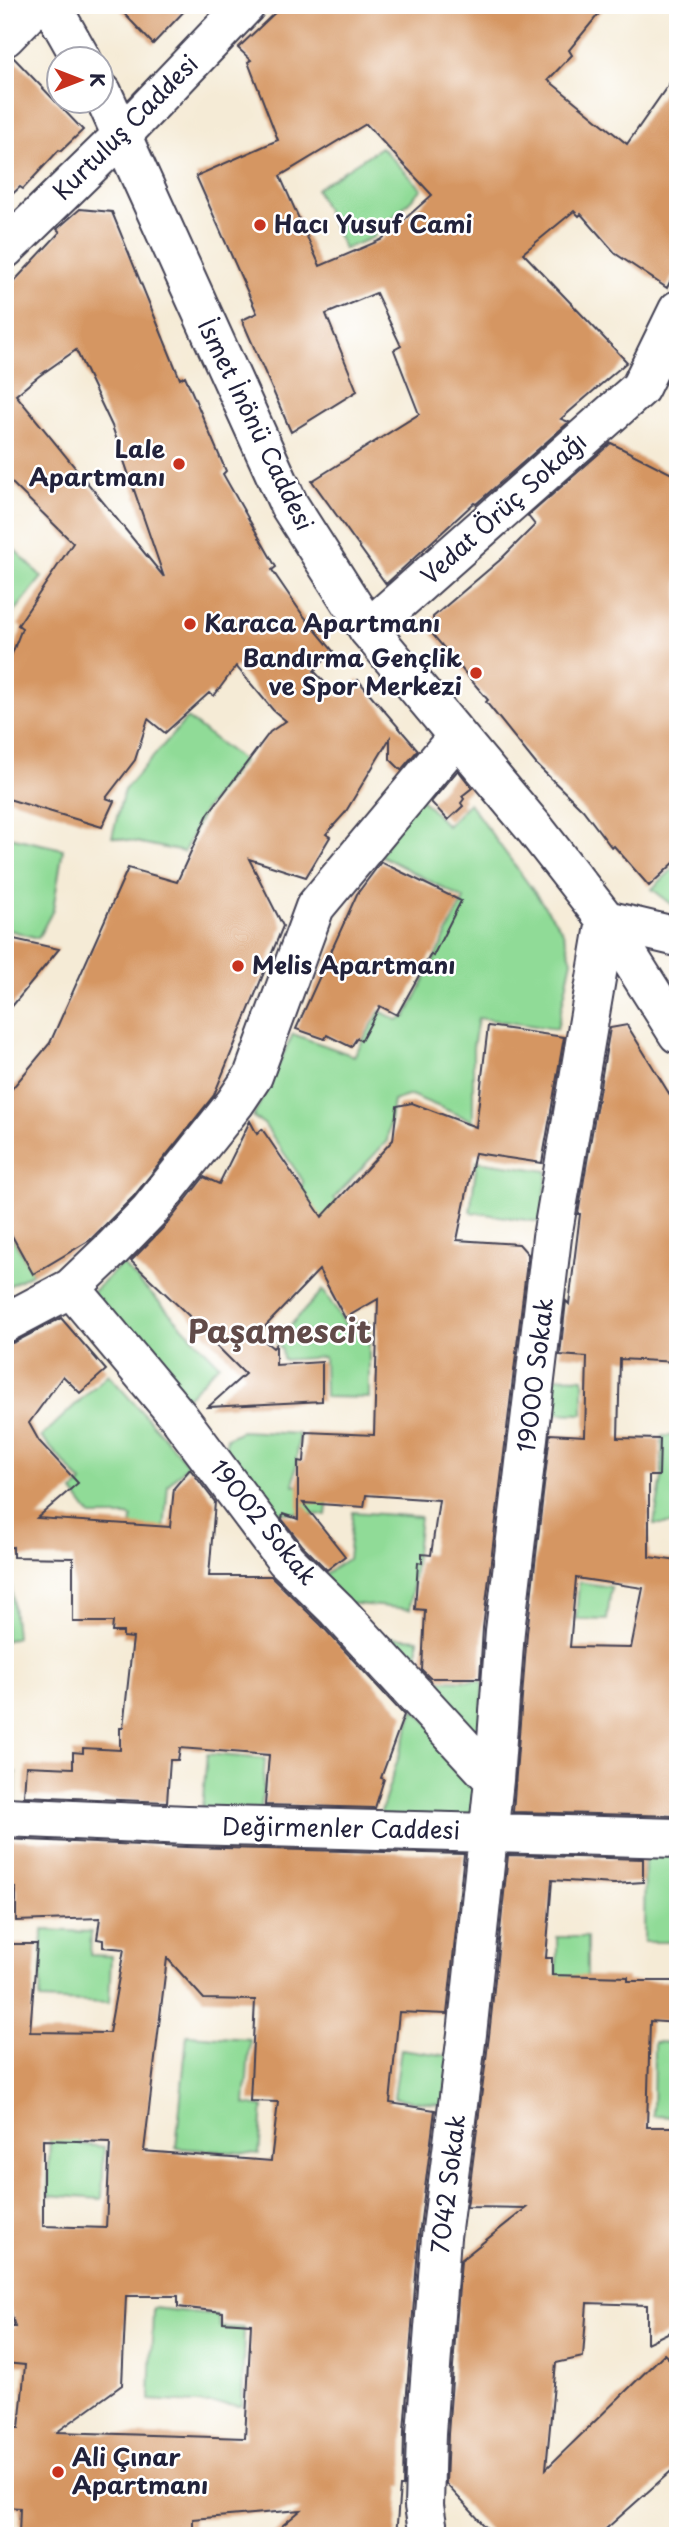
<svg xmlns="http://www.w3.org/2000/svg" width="683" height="2541" viewBox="0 0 683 2541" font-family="'Playpen Sans',sans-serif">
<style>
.green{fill:#90db97;stroke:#597e69;stroke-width:2}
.building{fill:#d59662;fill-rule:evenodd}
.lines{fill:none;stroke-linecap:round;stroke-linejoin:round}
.minor-casing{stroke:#424052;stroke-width:42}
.major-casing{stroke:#424052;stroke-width:42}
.minor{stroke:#fff;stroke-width:38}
.major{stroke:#fff;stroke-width:38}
.poi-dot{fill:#c8321e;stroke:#fff;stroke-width:2.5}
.labels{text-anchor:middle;stroke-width:5;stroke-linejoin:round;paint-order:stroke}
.street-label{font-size:24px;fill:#22223b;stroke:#fff}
.poi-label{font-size:24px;font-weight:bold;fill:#22223b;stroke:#fff;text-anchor:start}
.district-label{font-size:32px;font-weight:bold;fill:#614b49;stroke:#fff}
</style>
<rect width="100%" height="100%" fill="#fff"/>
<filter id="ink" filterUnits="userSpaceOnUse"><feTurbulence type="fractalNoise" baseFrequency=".0143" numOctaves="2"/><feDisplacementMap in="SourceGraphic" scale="14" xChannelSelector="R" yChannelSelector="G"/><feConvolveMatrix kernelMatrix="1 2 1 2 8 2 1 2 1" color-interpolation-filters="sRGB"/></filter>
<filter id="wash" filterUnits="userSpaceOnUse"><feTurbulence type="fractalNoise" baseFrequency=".00686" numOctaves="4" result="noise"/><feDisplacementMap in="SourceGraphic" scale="28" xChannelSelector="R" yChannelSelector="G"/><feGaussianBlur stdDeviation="1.57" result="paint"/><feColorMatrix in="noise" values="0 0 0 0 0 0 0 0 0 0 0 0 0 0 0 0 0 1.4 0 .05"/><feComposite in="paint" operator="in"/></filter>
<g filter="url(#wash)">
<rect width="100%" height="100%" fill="#f5ebd6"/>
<path class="green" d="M381,147L422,189L372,238L344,249L316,189Z
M5,540L42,577L5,624Z
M187,718L243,761L203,812L184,852L112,837L124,790Z
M418,795L447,826L469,803L562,930L572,960L557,1029L478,1018L473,1047V1121L411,1095L393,1101L387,1141L334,1198L361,1225L343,1241L300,1198L303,1181L264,1124L253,1117L293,1034L354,1056L380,1011L397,1020L406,1017L464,899L380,855Z
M5,836L63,849L53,910L38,938L5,929Z
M678,864V909L652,889Z
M477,1161L548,1171L541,1222L470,1212Z
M5,1226L33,1273L5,1288Z
M122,1264L219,1364L178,1407L87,1297Z
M323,1290L345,1324L369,1322V1398L325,1397L324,1357L283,1360L282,1350L275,1342Z
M108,1374L188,1464L168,1485L163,1544L130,1548L132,1518L127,1516H91L73,1492L82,1483L41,1437Z
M546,1377L583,1378V1414L545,1413Z
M241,1431L299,1434L294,1485L329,1491L326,1515L276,1512L268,1517L222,1464L227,1438Z
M662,1436H678V1524H654L662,1478Z
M353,1512L420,1517L410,1609L346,1603L322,1576L348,1559Z
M5,1571H10L16,1637L5,1641Z
M579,1582L611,1587L607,1620L576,1619Z
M373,1636L418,1639V1680L483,1681L481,1756Z
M414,1709L480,1776L477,1826L380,1815Z
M207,1754L265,1759L261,1814L202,1809Z
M5,1772H16V1808H5Z
M645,1842H677V1942H644Z
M43,1930L91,1932L90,1955L111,1956L109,2003L40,2000Z
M557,1937H587V2016H557Z
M187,2035L250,2039L245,2104L263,2107L259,2154L176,2148Z
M654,2042L678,2043V2117L653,2116Z
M401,2049L450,2056L443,2105L394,2098Z
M51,2108L80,2109V2144L104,2147L102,2199L48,2195Z
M153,2308L217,2315L220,2327L244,2328L242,2406L150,2400Z"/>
<g id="blocks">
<path class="building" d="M116,5H190L153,44Z
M283,5H606L569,50L572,55L548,80L627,144L678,71V265L667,288L616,254L581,214L579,216L574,211L523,253L627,362L561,419L569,422L476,504L474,503L386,584L312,481L419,414L394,350L401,346L376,293L326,314L357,391L291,432L242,320L257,313L196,176L278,140L248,62L251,60L238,48ZM366,124L432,195L381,240L320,266L280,176Z
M13,57L83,130L61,151L59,150L23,189L20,187L5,201V58Z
M80,209L112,212L180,379L185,376L226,471L223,474L276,567L272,570L302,614L333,651L314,671L338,697L358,680L418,750L401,770L390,759V738L345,813L326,834L330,837L306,877L249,859L283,926L214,1095L133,1197L90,1240L33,1274L5,1223V1097L50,1043L128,868L177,882L208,814L270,732L286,721L273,710L236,666L214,696L209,693L165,733L148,719L135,760L106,798L114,801L102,827L5,798V672L22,628L18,625L73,543L5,476V291L60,232L57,229ZM76,350L112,426L164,577L16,395L39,376Z
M611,443L678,477V859L649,886L614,846L612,848L583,810L536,764L486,702L488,700L433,635V617L500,560L535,525L528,516Z
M458,770L472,788L462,796L464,799L461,803L463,806L448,820L431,802Z
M381,862L461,901L433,956L431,954L397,1015L380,1006L361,1041L357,1038L351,1047L327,1035L325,1039L296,1029L357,894Z
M5,937L59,949L5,1015Z
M627,1025L678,1108V1362L620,1359L618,1438L660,1439L659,1476H649V1557L678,1561V1816L513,1812L527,1633L550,1434L585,1436L587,1357L560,1355L566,1301L569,1304L580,1214H578L610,1028ZM576,1578L643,1588L631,1648L570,1647Z
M488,1026L564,1037L542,1163L475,1153L457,1240L519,1244L528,1254L483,1628L480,1678H430L422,1670L425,1610L415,1609L418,1562L422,1563V1554L431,1555L439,1500L366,1495L364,1507L303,1503L345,1556L327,1570L303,1546L282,1519L283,1514L298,1519V1461L304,1462L306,1432L374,1435L378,1299L345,1318L319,1270L257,1335L273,1348L276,1345V1365L322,1362V1401L208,1407L245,1374L204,1333L205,1331L131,1261L166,1225L204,1177L219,1184L250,1121L257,1134L262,1129L322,1217L393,1140L397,1106L412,1103L476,1127Z
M61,1318L106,1370L80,1393L63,1376L29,1423L39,1441L78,1483L37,1518L170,1527L174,1488L190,1469L215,1502L209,1576H271L321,1625L404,1715L381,1778L384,1779L375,1808L265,1805L269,1755L180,1748L178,1760H170L167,1802L24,1796L26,1766L73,1768V1752L83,1753V1748L120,1750V1728H123L133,1638L123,1637V1632H112L113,1622H73V1558L13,1557V1547L5,1548V1345L15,1342Z
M5,1839L186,1847L464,1854L447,2014L399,2012L390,2103L435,2110L419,2235L404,2431L403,2486H400L396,2536H270L301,2510L193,2519V2536H19L20,2508L5,2507V2428H19L25,2365L5,2363V2327H15L5,2291V1970H9L11,1944H37L30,2032L109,2033L124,1949L103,1947V1940L97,1939L100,1918L16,1921V1888L5,1887ZM167,1958L204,1999L255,2000L250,2101L278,2102L271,2161L144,2151ZM43,2140L110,2142L106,2228L43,2226ZM126,2296H178V2307L223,2312V2322L251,2324L245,2438L57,2432L122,2385Z
M508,1855L643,1859V1882L614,1884L552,1880L546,1958H552V1975L628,1977V1981H678V2023L650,2021L647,2127H678V2328L647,2343V2305L587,2303L583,2357L556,2363L546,2469L664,2354L678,2367V2465L598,2536H494L446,2484L448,2434L461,2260L526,2208L467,2207L489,2036Z"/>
</g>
</g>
<g filter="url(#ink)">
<use href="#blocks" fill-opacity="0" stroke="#424052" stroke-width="2"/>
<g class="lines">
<defs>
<path id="minor" d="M5,37L36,5
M122,135L246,5
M368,629L640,388L678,310
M71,1288L178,1416L286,1560L337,1610L494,1780
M5,1323L71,1288L113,1248L149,1211L235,1103L253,1076L315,907L457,737
M5,1817L187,1825L678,1838
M429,2536L424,2506L426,2433L441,2237L467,2034L494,1780L505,1631L552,1237L606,920"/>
<path id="major" d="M51,5L82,60
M102,92L289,505L368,629L535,829L606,920L678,1034
M5,249L122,135
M606,920L678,937"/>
</defs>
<use href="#minor" class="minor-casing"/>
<use href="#major" class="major-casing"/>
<use href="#minor" class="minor"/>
<use href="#major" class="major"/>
</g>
</g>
<g class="poi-dot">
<circle cx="260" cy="225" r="7"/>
<circle cx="179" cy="464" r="7"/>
<circle cx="190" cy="624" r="7"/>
<circle cx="476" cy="673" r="7"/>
<circle cx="238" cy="966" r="7"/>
<circle cx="58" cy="2472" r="7"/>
</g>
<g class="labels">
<g class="street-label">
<text transform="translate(126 128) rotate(-45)" y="8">Kurtuluş Caddesi</text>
<text transform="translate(255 425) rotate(64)" y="8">İsmet İnönü Caddesi</text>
<text transform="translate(504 509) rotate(-42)" y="8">Vedat Örüç Sokağı</text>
<text transform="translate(536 1375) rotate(-83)" y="8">19000 Sokak</text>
<text transform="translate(263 1523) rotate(51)" y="8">19002 Sokak</text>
<text transform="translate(341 1829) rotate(1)" y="8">Değirmenler Caddesi</text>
<text transform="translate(449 2184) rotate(-83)" y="8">7042 Sokak</text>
</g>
<g class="poi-label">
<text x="274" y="233">Hacı Yusuf Cami</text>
<text x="165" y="458" text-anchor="end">Lale<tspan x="165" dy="28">Apartmanı</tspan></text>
<text x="204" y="632">Karaca Apartmanı</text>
<text x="462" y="667" text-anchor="end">Bandırma Gençlik<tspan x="462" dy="28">ve Spor Merkezi</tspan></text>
<text x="252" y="974">Melis Apartmanı</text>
<text x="72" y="2466">Ali Çınar<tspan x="72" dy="28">Apartmanı</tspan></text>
</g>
<g class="district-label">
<text x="280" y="1343">Paşamescit</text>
</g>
</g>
<rect width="683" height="2541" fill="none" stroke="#fff" stroke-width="28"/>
<g transform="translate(80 80) rotate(90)"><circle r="33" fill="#ffffff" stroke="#a7a7b1" stroke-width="2"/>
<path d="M0-5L12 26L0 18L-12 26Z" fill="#c8321e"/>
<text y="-10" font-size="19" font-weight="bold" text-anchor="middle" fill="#22223b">K</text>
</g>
</svg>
